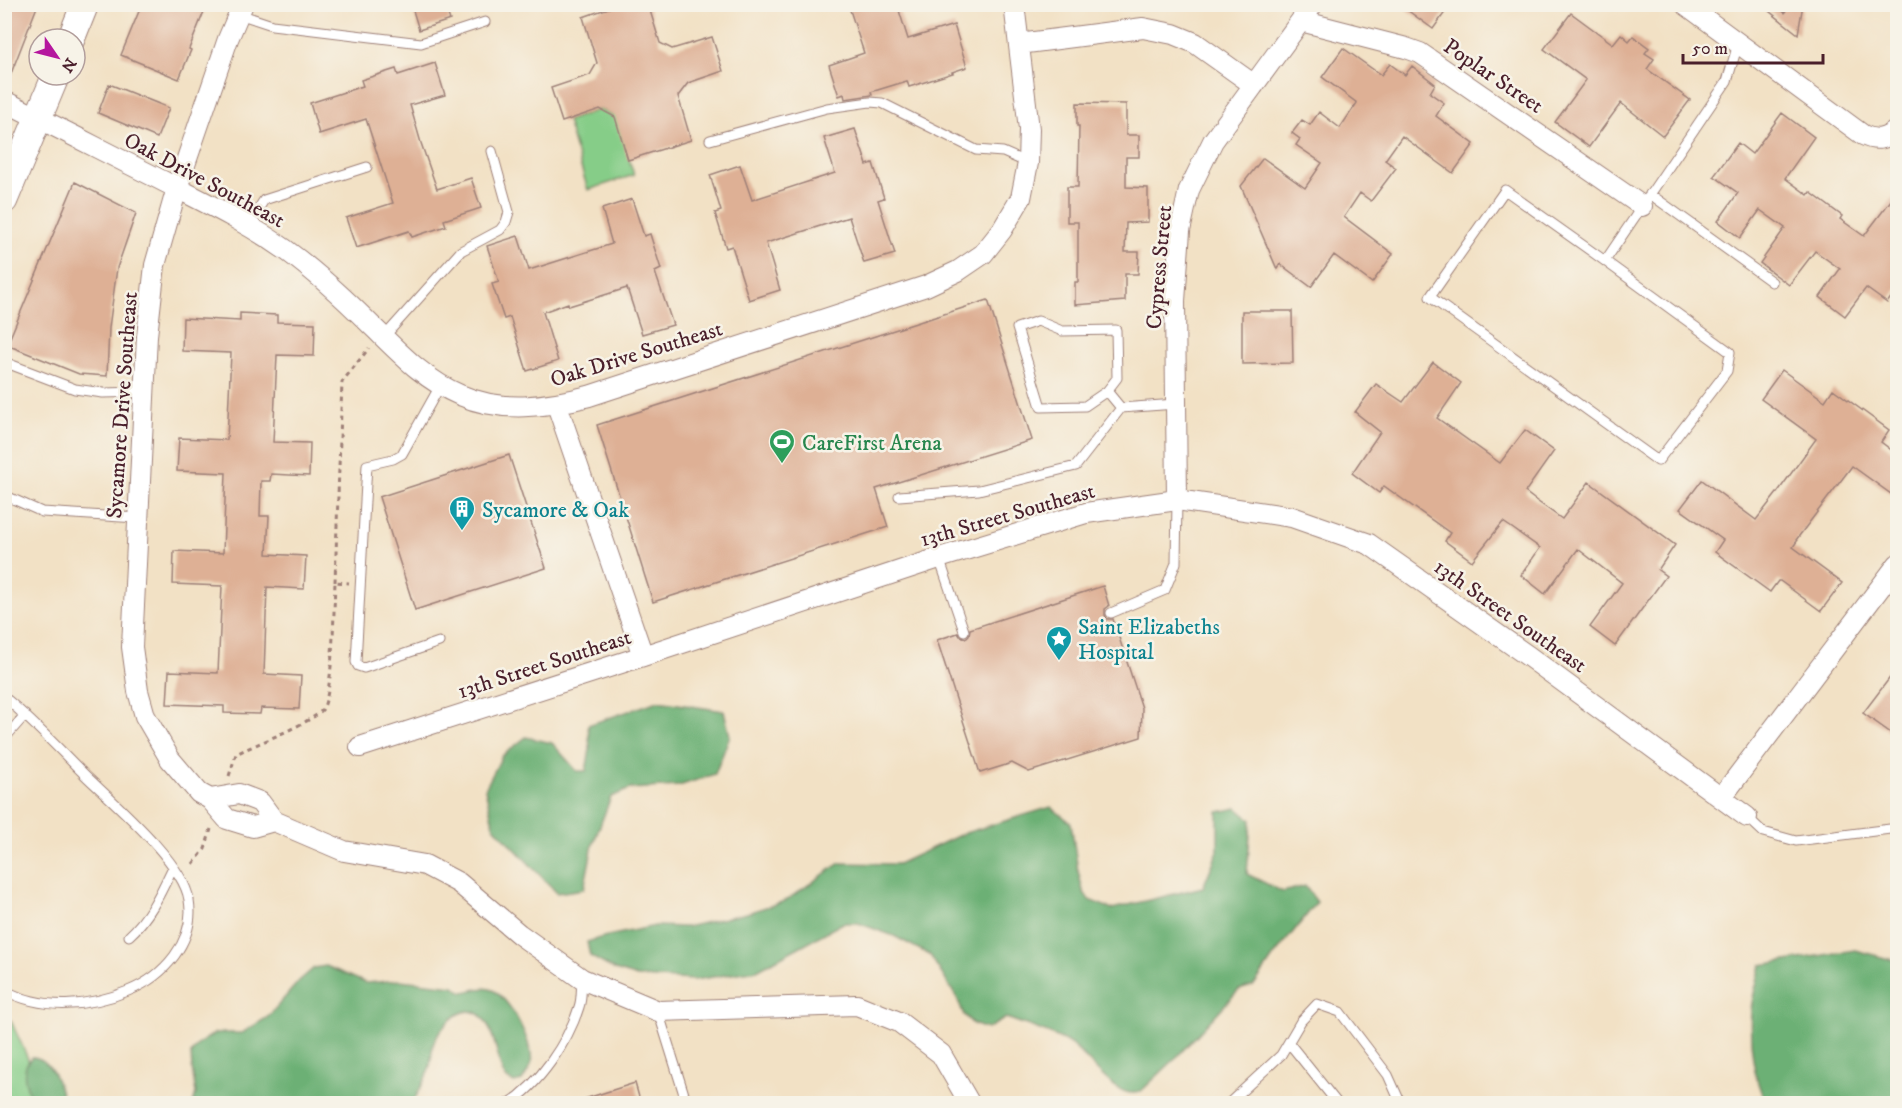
<svg xmlns="http://www.w3.org/2000/svg" width="1902" height="1108" viewBox="0 0 1902 1108" font-family="'IM FELL DW Pica',serif">
<style>
.green{fill:#86cd88;stroke:#68765a;stroke-width:1.5}
.forest{fill:#6cb074;stroke:#5b6850;stroke-width:1.5}
.building{fill:#deb095}
.lines{fill:none;stroke-linecap:round;stroke-linejoin:round}
.service-casing{stroke:#9e8078;stroke-width:11}
.minor-casing{stroke:#9e8078;stroke-width:22}
.secondary-casing{stroke:#9e8078;stroke-width:29}
.path{stroke:#9e8078;stroke-width:3;stroke-dasharray:4.5 4.5;stroke-linecap:butt}
.service{stroke:#fff;stroke-width:9}
.minor{stroke:#fff;stroke-width:20}
.secondary{stroke:#fff;stroke-width:27}
.labels{text-anchor:middle;stroke-width:5;stroke-linejoin:round;paint-order:stroke}
.street-label{font-size:22px;fill:#4a1f2b;stroke:#f7f3e8}
.leisure-label{font-size:22px;fill:#27864d;stroke:#f7f3e8;text-anchor:start}
.culture-label{font-size:22px;fill:#0d838f;stroke:#f7f3e8;text-anchor:start}
</style>
<rect width="100%" height="100%" fill="#f7f3e8"/>
<filter id="ink" filterUnits="userSpaceOnUse"><feTurbulence type="fractalNoise" baseFrequency=".0167" numOctaves="2"/><feDisplacementMap in="SourceGraphic" scale="12" xChannelSelector="R" yChannelSelector="G"/><feConvolveMatrix kernelMatrix="1 2 1 2 8 2 1 2 1" color-interpolation-filters="sRGB"/></filter>
<filter id="wash" filterUnits="userSpaceOnUse"><feTurbulence type="fractalNoise" baseFrequency=".008" numOctaves="4" result="noise"/><feDisplacementMap in="SourceGraphic" scale="24" xChannelSelector="R" yChannelSelector="G"/><feGaussianBlur stdDeviation="1.35" result="paint"/><feColorMatrix in="noise" values="0 0 0 0 0 0 0 0 0 0 0 0 0 0 0 0 0 1.4 0 .05"/><feComposite in="paint" operator="in"/></filter>
<g filter="url(#wash)">
<rect width="100%" height="100%" fill="#f2e1c5"/>
<path class="green" d="M600,109L611,115L615,114L634,175L588,190L567,121Z
M4,1016L11,1021L48,1103H5Z"/>
<path class="forest" d="M658,701L724,711L730,736L715,774L679,786L630,789L611,797L593,844L584,889L557,893L494,827L485,789L502,756L526,737L552,743L577,771H586L590,749L588,725Z
M1051,807L1071,823L1078,871L1083,891L1089,900L1112,909L1203,887L1218,851V812L1237,808L1251,820L1247,874L1283,892L1305,886L1317,902L1274,956L1254,985L1239,990L1233,996L1174,1060L1140,1092C1114,1101 1088,1054 1067,1042C1049,1032 1026,1025 1006,1018L987,1029L973,1024L964,1015L957,998L930,955L894,936L858,923H843L757,970L694,980L637,977L615,970L590,956L587,942L603,937L655,926L686,927L747,913L785,901L840,863L898,864L962,834Z
M1855,950L1897,961V1103H1766C1753,1079 1749,1039 1751,1011C1752,996 1758,980 1761,965Z
M326,966L366,983L400,980L454,986L463,992C472,991 481,986 490,989C509,995 535,1046 531,1064C529,1070 525,1076 522,1081L514,1083L506,1078L502,1071C498,1057 494,1034 486,1022C469,996 443,1023 434,1042C431,1050 432,1061 429,1069C425,1081 418,1092 413,1103H193L196,1093L192,1069L191,1054L198,1044L215,1033H242L268,1017L299,981L314,968Z
M32,1057C53,1058 59,1087 64,1103H33C27,1088 18,1070 32,1057Z"/>
<g id="blocks">
<path class="building" d="M4,4H38L5,89H4Z
M142,4H207L189,49L191,50L179,79L121,55Z
M411,4H444L450,20L419,30Z
M620,4H648L660,43L672,49L712,37L723,71L688,83L678,96L691,140L628,160L615,117L600,109L562,122L551,88L590,75L597,63L583,17Z
M848,4H897L908,39L954,25L967,67L952,72L953,73L909,87L907,81L871,92L872,95L845,99L844,94L839,96L829,65L864,53Z
M1399,4H1451L1433,29Z
M1760,4H1803L1798,34Z
M1571,13L1613,44L1621,34L1629,41L1633,36L1649,48L1645,53L1654,59L1647,69L1690,100L1663,136L1621,103L1589,147L1555,122L1586,80L1544,49Z
M1343,48L1381,75L1390,64L1405,75L1412,66L1435,84L1430,93L1444,103L1436,116L1474,144L1453,173L1402,136L1385,160L1396,168L1371,201L1360,193L1344,217L1393,254L1372,283L1334,255L1311,287L1280,264L1277,269L1241,186L1263,158L1305,188L1322,163L1296,145L1300,139L1292,133L1302,120L1310,125L1319,112L1340,128L1357,103L1322,77Z
M435,63L445,95L410,105L421,143L437,189L471,178L481,208L444,220L446,226L412,237L409,231L356,248L346,218L393,203L366,119L319,134L310,103L363,86L361,80L396,69L398,75Z
M109,84L169,108L157,138L98,113Z
M1077,103L1126,104V135H1139V157H1126V187L1148,188V222L1126,223L1125,252H1139L1138,274H1125V301L1075,305V282H1078V222H1067V187H1078L1079,126H1077Z
M1782,113L1814,137L1785,178L1808,195L1810,192L1842,216L1840,219L1864,236L1898,191V288L1887,303L1866,288L1845,316L1820,297L1840,269L1815,251L1789,285L1760,263L1785,228L1760,210L1740,238L1718,221L1738,193L1714,176L1738,143L1752,154Z
M855,129L867,165L873,163L884,198L878,200L895,254L864,263L849,217L766,243L780,290L749,300L732,246L726,248L715,213L721,211L710,175L740,165L752,200L835,173L824,138Z
M75,182L136,213L117,268L109,328L107,376L79,374L7,345Z
M632,199L644,236L650,234L661,269L655,272L673,325L642,334L627,288L569,306L568,303L543,312L558,361L527,371L510,317L504,319L492,284L499,282L487,246L518,236L529,270L612,244L602,209Z
M988,300L1032,440L876,489L888,527L653,602L597,425Z
M1242,311H1292L1293,363L1242,364Z
M240,313L277,315V322L315,323L314,356L277,355L273,442L310,443L309,476L271,474L270,481H261L260,516H269L267,554L306,556L304,589L267,587L264,674L301,676L299,709L261,708L260,714L224,713V706L167,704L169,671L218,673L222,586L173,584L174,551L223,553L226,473L177,471L179,438L227,440L231,353L182,351L183,318L240,321Z
M1433,362L1461,383L1437,418L1500,463L1525,430L1554,451L1525,492L1534,499L1562,519L1589,482L1675,545L1658,570L1666,576L1615,646L1590,627L1622,583L1578,549L1545,594L1521,575L1540,548L1512,528L1503,522L1472,561L1445,541L1450,533L1384,486L1379,493L1352,473L1380,432L1355,412L1376,384L1403,402Z
M1782,370L1825,401L1833,389L1889,430L1881,442L1898,455V499L1852,466L1796,540L1797,541L1793,547L1842,583L1821,611L1780,581H1778L1770,592L1715,552L1723,540L1680,509L1702,480L1756,520L1777,493L1816,439L1761,399Z
M509,455L546,568L415,610L379,497Z
M1103,586L1109,606L1105,609V615L1107,619H1113L1142,708L1141,737L1029,772L1012,763L980,773L937,640L958,633L960,636L966,638L969,635L970,629Z
M1898,667V738L1863,713Z
M635,1083L641,1104H582L581,1100Z"/>
</g>
</g>
<g filter="url(#ink)">
<use href="#blocks" fill-opacity="0" stroke="#9e8078" stroke-width="1.5"/>
<g class="lines">
<defs>
<path id="service" d="M239,14L272,25L421,43L485,22
M710,140L827,108L870,102L882,103L976,150L1003,152L1028,163
M1650,194L1772,282
M248,225L264,200L367,167
M1605,261L1505,190L1430,297L1658,461L1727,371L1730,352L1605,261L1727,81L1738,44
M384,337L461,251L500,230L506,222L509,212L492,151
M4,362L75,389L103,393L144,392
M1107,391L1085,406L1041,407L1017,328L1038,321L1062,331L1116,330L1117,378L1107,391L1121,408
M4,495L42,512L137,518
M899,496L979,490L1076,466L1121,408L1176,404
M939,558L964,631
M1111,613L1165,590L1176,563L1177,500
M439,642L364,668L358,666L356,662L367,465L393,459L402,454L440,386
M4,697C33,721 59,749 86,776C114,803 184,863 189,900C196,942 163,977 128,991C89,1007 43,1011 4,990
M4,739L25,715
M1747,817L1763,832L1796,841L1898,828
M129,936C150,917 161,892 173,867
M658,1011L687,1104
M1289,1043L1338,1104
M508,1104C539,1085 568,1042 579,1007C582,999 581,988 582,979
M1228,1104L1281,1055L1301,1021L1317,1004L1340,1012L1388,1075L1401,1104"/>
<path id="minor" d="M243,4L228,39L177,188L155,265L147,336L132,647L138,691L145,716L170,759L199,793L210,799L227,819L253,827L274,821
M1685,4L1863,135C1877,142 1886,139 1898,129
M1301,21L1406,48L1420,53L1642,206
M1019,44L1143,28L1173,34L1195,43L1254,85
M4,101C55,126 105,152 155,177C200,200 245,221 286,250C317,273 344,298 371,325C398,351 424,380 460,395C501,413 547,407 589,396L926,286L958,271L983,254L1002,230L1021,198L1028,163L1029,129L1014,4
M557,405L643,656
M1177,500L1175,301L1180,231L1189,190L1213,141L1313,4
M360,747L643,656L939,558L1086,513L1177,500L1292,517L1369,544L1528,656L1747,817
M1721,798L1898,564
M210,799L239,794L260,802L274,821L344,851L425,865L459,883L519,934L582,979L658,1011L857,1005L899,1022L941,1054L970,1104"/>
<path id="secondary" d="M71,39L85,4
M4,200L56,75"/>
</defs>
<use href="#service" class="service-casing"/>
<use href="#minor" class="minor-casing"/>
<use href="#secondary" class="secondary-casing"/>
<path class="path" d="M1775,4L1785,12L1786,4
M335,582L342,382L369,348
M229,776L236,754C254,745 311,723 322,710C333,697 334,604 335,582L349,583
M193,864L205,849L211,829"/>
<use href="#service" class="service"/>
<use href="#minor" class="minor"/>
<use href="#secondary" class="secondary"/>
</g>
</g>
<defs>
<symbol id="stadium-pin" viewBox="-11 -11 22 30"><path d="M0 17L-7.5 6A9.5 9.5 0 1 1 7.5 6Z" fill="#2e9e5b" stroke="#f7f3e8"/><path d="M0-5a6.5 5 0 1 0 0 10a6.5 5 0 1 0 0-10ZM-3.5-1.8h7v3.6h-7Z" fill="#fff"/></symbol>
<symbol id="building-pin" viewBox="-11 -11 22 30"><path d="M0 17L-7.5 6A9.5 9.5 0 1 1 7.5 6Z" fill="#0f9aa8" stroke="#f7f3e8"/><path d="M-4-6H4V6H1V3H-1V6H-4ZM-2.5-4.3h1.7v1.8h-1.7ZM.8-4.3h1.7v1.8H.8ZM-2.5-1h1.7V.8h-1.7ZM.8-1h1.7V.8H.8Z" fill="#fff"/></symbol>
<symbol id="sight-pin" viewBox="-11 -11 22 30"><path d="M0 17L-7.5 6A9.5 9.5 0 1 1 7.5 6Z" fill="#0f9aa8" stroke="#f7f3e8"/><path d="M0-6L1.8-2.2L6-1.7L2.9 1.2L3.7 5.4L0 3.3L-3.7 5.4L-2.9 1.2L-6-1.7L-1.8-2.2Z" fill="#fff"/></symbol>
</defs>
<g fill-rule="evenodd">
<use href="#stadium-pin" x="767" y="427" width="30" height="40"/>
<use href="#building-pin" x="447" y="494" width="30" height="40"/>
<use href="#sight-pin" x="1044" y="624" width="30" height="40"/>
</g>
<g class="labels">
<g class="street-label">
<text transform="translate(1494 75) rotate(34)" y="8">Poplar Street</text>
<text transform="translate(205 179) rotate(28)" y="8">Oak Drive Southeast</text>
<text transform="translate(1158 267) rotate(-85)" y="8">Cypress Street</text>
<text transform="translate(636 353) rotate(-17)" y="8">Oak Drive Southeast</text>
<text transform="translate(121 405) rotate(-86)" y="8">Sycamore Drive Southeast</text>
<text transform="translate(1007 514) rotate(-16)" y="8">13th Street Southeast</text>
<text transform="translate(1511 615) rotate(35)" y="8">13th Street Southeast</text>
<text transform="translate(544 663) rotate(-18)" y="8">13th Street Southeast</text>
</g>
<g class="leisure-label">
<text x="802" y="450">CareFirst Arena</text>
</g>
<g class="culture-label">
<text x="482" y="517">Sycamore &amp; Oak</text>
<text x="1078" y="634">Saint Elizabeths<tspan x="1078" dy="25">Hospital</tspan></text>
</g>
</g>
<rect width="1902" height="1108" fill="none" stroke="#f7f3e8" stroke-width="24"/>
<g transform="translate(57 57) rotate(125)"><circle r="28" fill="#f7f3e8" stroke="#b29e9c" stroke-width="1.5"/>
<path d="M0-4.5L10 22L0 15L-10 22Z" fill="#b5179e"/>
<text y="-9" font-size="16" font-weight="bold" text-anchor="middle" fill="#4a1f2b">N</text>
</g>
<path d="M1683 54v9h140v-9" fill="none" stroke="#4a1f2b" stroke-width="3"/>
<text x="1692" y="54" font-size="18" fill="#4a1f2b" stroke="#f7f3e8" stroke-width="4.5" paint-order="stroke">50 m</text>
</svg>
